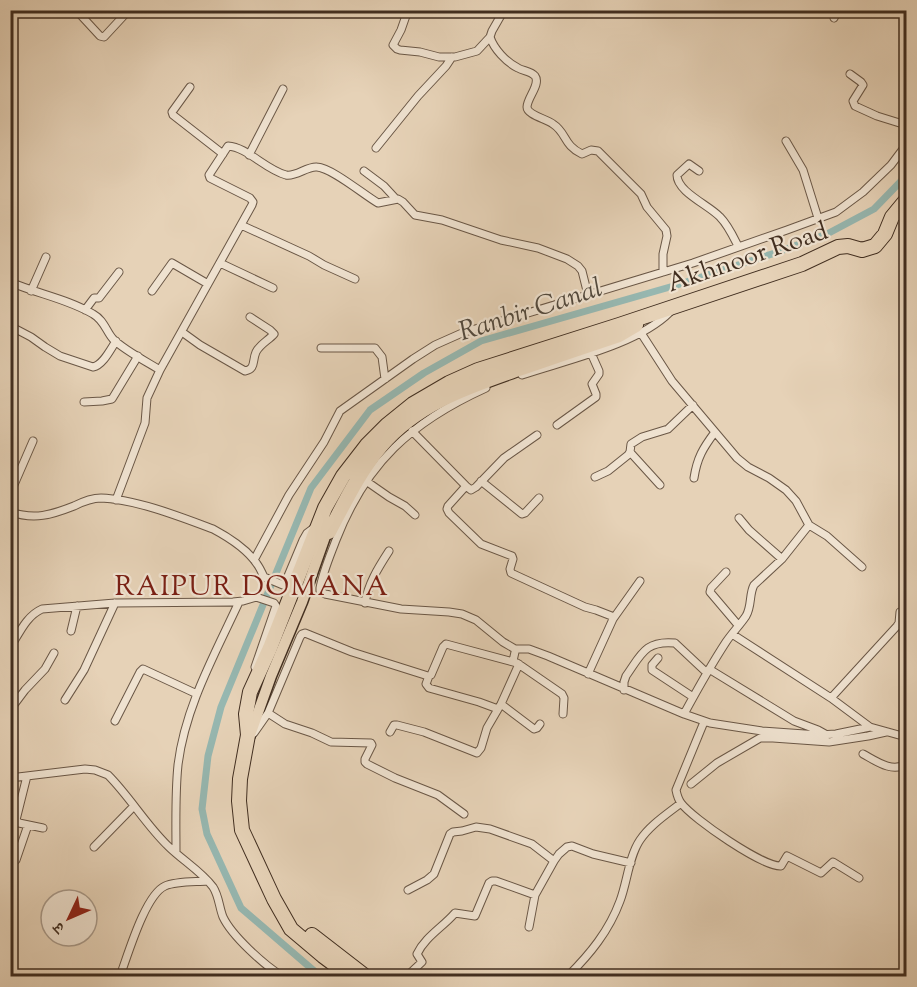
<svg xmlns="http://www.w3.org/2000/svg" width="917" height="987" viewBox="0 0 917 987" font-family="'Sorts Mill Goudy','Noto Serif Devanagari',serif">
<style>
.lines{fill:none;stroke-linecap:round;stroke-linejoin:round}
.canal{stroke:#96b7b0;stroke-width:7}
.street-casing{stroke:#6a5746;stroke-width:9}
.primary-casing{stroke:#412e20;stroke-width:13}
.highway-casing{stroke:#412e20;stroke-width:16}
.street{stroke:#efe2d0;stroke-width:7}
.primary{stroke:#e6d2b7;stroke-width:10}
.highway{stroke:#e6d2b7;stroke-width:14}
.labels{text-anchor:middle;stroke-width:4.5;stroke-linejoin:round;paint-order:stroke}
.street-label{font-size:26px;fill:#412e20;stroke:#efe2d0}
.water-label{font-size:27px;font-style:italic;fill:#52493d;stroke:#efe2d0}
.quarter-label{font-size:28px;letter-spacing:1.5px;fill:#7a1f14;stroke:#efe2d0}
</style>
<rect width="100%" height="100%" fill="#e6d2b7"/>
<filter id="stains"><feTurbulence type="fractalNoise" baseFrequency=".00333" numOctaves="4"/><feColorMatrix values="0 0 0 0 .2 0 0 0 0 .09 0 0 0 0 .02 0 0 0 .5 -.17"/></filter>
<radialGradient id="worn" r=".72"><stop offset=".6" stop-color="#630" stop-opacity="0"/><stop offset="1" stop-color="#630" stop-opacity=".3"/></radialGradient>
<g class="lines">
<path class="canal" d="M320,976L241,908L207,834L202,809L208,756L221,707L311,488L370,410L424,373L481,341L677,285L778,252L827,234L874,209L906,176"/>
<defs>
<path id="street" d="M76,10L100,36L104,37L129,10
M408,10L401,30L393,45L397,49L400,50L420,52L439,57H455L477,51L490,37
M504,10L492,31L490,37C494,49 506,62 518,68C523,71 531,71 535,76C541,84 527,98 527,107C527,115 547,119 553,124C567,133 563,145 582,154L591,150L598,151L641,194L647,207L666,230L667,236L663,254V272
M834,18L838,10
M850,74L861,82L863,85L853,101L855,106L877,116L906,125
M190,87L172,112L173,115L223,154
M786,141L803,170L818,218
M376,148L418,96L446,66L452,57
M249,155L283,89
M364,171L384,186L396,199
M699,171L689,164L677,175C677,192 709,205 720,217C728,225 733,236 738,246
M241,225L309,256L324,265L355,279
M220,263L273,288
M10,282C38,294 68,299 93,314C104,320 106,331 113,339C124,350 147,362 160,370L147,398L145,423L116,500
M31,291L46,257
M152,291L172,263L208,284
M85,310L94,298H99L119,272
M10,326L31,337L45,347L60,356L93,367C103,365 110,350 116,341
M182,332L200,345L245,371C256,369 252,361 256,352C260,344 269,340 274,334L270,330L250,317
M641,333L672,381L737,458L748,467L769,478L786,490L796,501L809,525L827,536L862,567
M321,348H375L382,357L385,379
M160,370L252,205L253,202L250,198L210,178L209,175L228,146C247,147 266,170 286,175C296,177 307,166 317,167C332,168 364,195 378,203L398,199L403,202L415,215L442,220L501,240L538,248L567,259L578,266L582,271L588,295
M522,375C566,360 637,345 670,312
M486,388C411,422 366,463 336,540C330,556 323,572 320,588V591L325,594L401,609L449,612L462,614L476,620L503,642L515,649V652L513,661
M84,402L102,401L112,399L138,356
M557,425L596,397V394L592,384L599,374V371L591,353
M412,431L466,486L471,490L476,487L504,458L537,435
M630,452L660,485
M595,477L608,471L628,455L630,452L631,444L642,437L668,429L693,405
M694,478C697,458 703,448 715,432
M366,481L389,497L405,506L415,515
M481,481L522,514L525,513L539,498
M466,486L448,506L447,509L449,513L481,544L512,556L513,559L510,569L511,573L585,607L596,610L614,617
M10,494L33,441
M10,512C35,520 51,515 74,506C82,502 91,498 101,498C135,499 181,517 213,529C228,537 247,549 257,564C260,568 262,573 264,577L283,585L285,583L303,540L307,533L315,527
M739,518L749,530L782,559
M254,560L289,495L324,442L340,411L413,359L435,345L462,333L693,263L787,230L836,212L863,192L891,165L906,145
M726,572L711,588L710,592L738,625
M365,603C368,584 378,568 389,551
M71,631L77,606
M732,634L831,698L870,727
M10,648C19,634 26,616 42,609L115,603L233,602L243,601L256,597L274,603L276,606L255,667
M515,649H529L548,656L684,714L710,723L762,731L819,735L836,734L870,727L906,737
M658,658L652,665V670L693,697
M709,669L794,721L818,730L827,735
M588,674L613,619L640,581
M429,676L426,684L429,688L479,702L498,709
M624,690V682L626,676C641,655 645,640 675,643L707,673
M831,698L897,626L899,623L900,612
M65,700L84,670L115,603
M501,704L534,729L537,728L540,724
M10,710L25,690L45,669L54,653
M268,713L285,724L312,733L331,742L371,743L372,745L365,759V762L367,764L395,778L438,795L464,814
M684,714C697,690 711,665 726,642C732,633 740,625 746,616C752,606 749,594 754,585L782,559L809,525
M115,721L140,672L143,669L197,694
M704,722L676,790C677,795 678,799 681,803C693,819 763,867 781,866L787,856L821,873L833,862L859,878
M390,732L394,725H397L424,732L477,753L481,748L487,728L501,704L519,664
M254,733L268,713L300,637L302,634L305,633L352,652L428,676L431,675L443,647L446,644L517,663L562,694L564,698L563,714
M863,754C876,761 892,773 906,764
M27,776L16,820L19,823L43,828
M10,778L85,769L95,770L108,775C130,797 146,825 168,846C182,860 201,871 213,887C219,896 219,907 223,917C232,936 264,965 282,976
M691,784L717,763L760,738H773L829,742L868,736L886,732
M94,847L134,806
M176,853C176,824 175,794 178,765C185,707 215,654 239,602
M16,860L28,825
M408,890L427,880L434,874L450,834L453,832L462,831L476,827L490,829L532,844L554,861
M529,927L535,895L554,861L559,854L567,847L572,846L593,854L631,863
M120,976C128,955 145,895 165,886C176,881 195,882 207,881
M407,976L422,962L417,954C425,937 443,927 455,913L475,916L489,883L492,881H496L535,895
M568,976C590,954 609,931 620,901C627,883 629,856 640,840C650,825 667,814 681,803"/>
<path id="primary" d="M250,735L271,676L302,602L327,531"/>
<path id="highway" d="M319,524L329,532C345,502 359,472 381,446C418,403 468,387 519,369C553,357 586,346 619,335L636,325
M312,935L365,976
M350,976L323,956L291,929L274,899L242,830L239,801L240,779L248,735L246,714L250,692L270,648L325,508L343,476L367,445L387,425L413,404L449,383L478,370L619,325L802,264L838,247L848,246L862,250L875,246L885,234L892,217L906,200"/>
</defs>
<use href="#street" class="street-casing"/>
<use href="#primary" class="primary-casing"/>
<use href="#highway" class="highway-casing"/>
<use href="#street" class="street"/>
<use href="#primary" class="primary"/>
<use href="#highway" class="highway"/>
</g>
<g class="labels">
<g class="street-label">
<text transform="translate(747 256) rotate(-19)" y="9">Akhnoor Road</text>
</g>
<g class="water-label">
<text transform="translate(530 309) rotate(-18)" y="9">Ranbir Canal</text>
</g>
<g class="quarter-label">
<text x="252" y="595">RAIPUR DOMANA</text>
</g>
</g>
<rect width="917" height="987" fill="none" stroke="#e6d2b7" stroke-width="36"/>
<rect x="12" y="12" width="893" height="963" fill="none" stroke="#412e20" stroke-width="3"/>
<rect x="18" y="18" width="881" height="951" fill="none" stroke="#412e20" stroke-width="1.5"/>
<g transform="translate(69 918) rotate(226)"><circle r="28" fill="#efe2d0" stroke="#a99a8a" stroke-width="1.5"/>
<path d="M0-4.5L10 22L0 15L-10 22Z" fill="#8f2418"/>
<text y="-9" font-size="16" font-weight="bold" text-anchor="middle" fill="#412e20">उ</text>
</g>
<rect width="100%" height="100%" filter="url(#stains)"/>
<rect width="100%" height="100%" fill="url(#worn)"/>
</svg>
